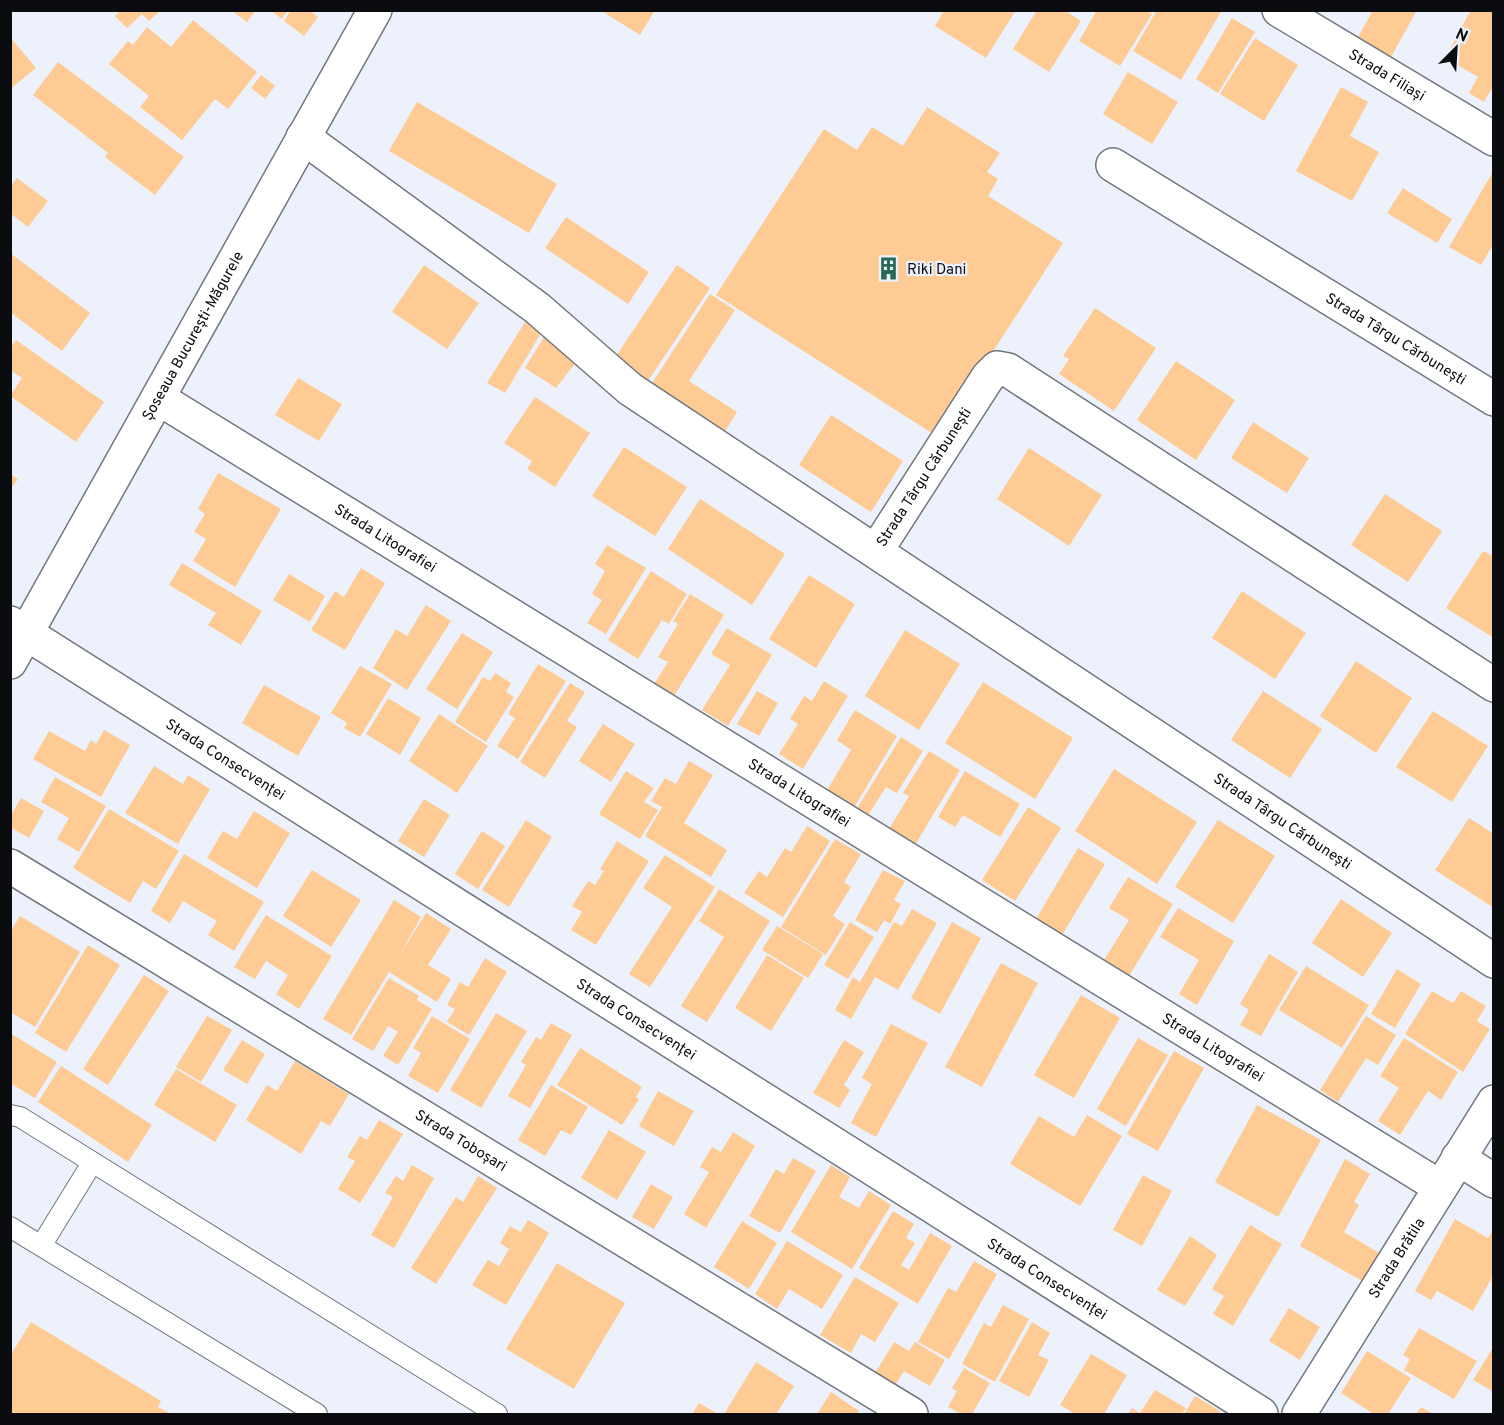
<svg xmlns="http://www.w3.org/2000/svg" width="1504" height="1425" viewBox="0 0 1504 1425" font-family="Overpass,sans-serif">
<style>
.building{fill:#fecb95}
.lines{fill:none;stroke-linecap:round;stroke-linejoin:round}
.service-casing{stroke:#72777f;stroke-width:22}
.minor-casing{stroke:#72777f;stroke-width:36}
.secondary-casing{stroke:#72777f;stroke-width:36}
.service{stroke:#fff;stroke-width:20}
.minor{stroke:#fff;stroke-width:33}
.secondary{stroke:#fff;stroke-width:33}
.labels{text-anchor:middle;stroke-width:4.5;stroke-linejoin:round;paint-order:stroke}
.street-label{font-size:15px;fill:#0b0c0f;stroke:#ecf1fb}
.poi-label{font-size:15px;fill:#0b0c0f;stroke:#ecf1fb;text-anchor:start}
</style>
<rect width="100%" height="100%" fill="#ecf1fb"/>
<path class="building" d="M121,10H161L149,21L142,14L127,28L115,16Z
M231,10H256L247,22Z
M270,10H288L282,19Z
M291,10H309L318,17L304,36L284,21Z
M600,10H655L640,35Z
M944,10H1016L986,58L935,26Z
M1037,10H1064L1081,21L1049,72L1013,49Z
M1097,10H1145L1152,14L1120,66L1079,41Z
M1157,10H1222L1181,80L1133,51Z
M1373,10H1417L1391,57L1357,39Z
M1471,10H1494V85L1484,102L1469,93L1478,77L1445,58Z
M1232,18L1255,32L1218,93L1196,79Z
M193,20L257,72L228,109L215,99L182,140L140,107L149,96L109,64L128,41L133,45L147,27L171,47Z
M10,37L36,68L10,89Z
M1255,38L1298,65L1264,121L1220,94Z
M58,62L184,157L155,195L105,157L108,153L33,95Z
M1128,72L1178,102L1152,144L1103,114Z
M261,75L275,86L265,99L251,88Z
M1341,87L1368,102L1350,136L1379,152L1352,201L1296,171Z
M417,102L557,184L529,233L389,151Z
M927,107L1000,153L987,172L998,179L988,196L1063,243L938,437L716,295L824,129L857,150L872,127L903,146Z
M1494,170V243L1481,265L1449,247Z
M17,178L48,201L28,227L10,213V187Z
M1403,188L1452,219L1437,243L1387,213Z
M566,217L649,272L628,304L545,248Z
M10,253L90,313L62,351L10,312Z
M424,265L479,303L447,349L392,312Z
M677,265L710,288L648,381L614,359Z
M710,294L735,310L689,381L737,412L721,438L647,391Z
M1095,308L1156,348L1114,411L1059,374L1069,359L1063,356Z
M530,314L546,325L505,393L487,383Z
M548,330L580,357L556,388L525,368Z
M16,340L104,402L76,442L10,396L22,378L10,370V348Z
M1176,361L1235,400L1196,460L1137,420Z
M298,378L342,404L319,441L275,415Z
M535,397L590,433L555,487L527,469L532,461L504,443Z
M831,415L903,461L871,512L799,465Z
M1253,422L1309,458L1287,493L1231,458Z
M624,447L687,487L655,536L592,496Z
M1029,448L1102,495L1069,546L997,499Z
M218,473L281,509L235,587L193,561L206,539L194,532L205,514L198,509Z
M10,474L18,479L10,490Z
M1385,494L1442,531L1408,582L1351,545Z
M700,499L785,554L752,605L668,549Z
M607,545L646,568L606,634L587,623L602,600L592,594L605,571L595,564Z
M1483,551L1494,557V638L1446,608Z
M182,563L262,611L241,645L208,625L216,613L169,585Z
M361,568L385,583L345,650L311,630L335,591L344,597Z
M651,571L687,594L669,624L662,620L638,659L608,640Z
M289,574L325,596L310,622L273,600Z
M809,575L855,604L816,668L769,639Z
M1242,591L1306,633L1275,679L1212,638Z
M690,594L724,615L674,696L654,684L668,662L658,657L678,624L673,621Z
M426,605L451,621L407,690L373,668L396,629L407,636Z
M727,628L772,655L728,726L702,710L730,665L711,654Z
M905,630L960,664L919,730L865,696Z
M462,633L493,652L457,709L426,689Z
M1356,661L1412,698L1376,753L1320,716Z
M538,664L566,681L518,759L497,746L515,718L508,714Z
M360,666L392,684L360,737L344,728L347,723L331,713Z
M495,673L511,683L506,692L514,697L486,742L455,722L483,677L490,681Z
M824,681L848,696L803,769L779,754L798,724L790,719L804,696L812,701Z
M983,682L1073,738L1035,799L945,743Z
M570,683L585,692L567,721L577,727L545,778L520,762Z
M264,685L321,717L298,756L242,723Z
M757,691L778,703L759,736L737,724Z
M1263,691L1322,729L1290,778L1231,740Z
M388,698L421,718L400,755L366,734Z
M855,710L897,736L852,811L824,795L851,750L837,740Z
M1433,711L1488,746L1452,802L1396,767Z
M439,714L488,746L457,793L409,761Z
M603,724L635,744L611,782L579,761Z
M104,730L130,745L101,797L33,759L49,731L85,751L91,740L96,744Z
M901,737L923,751L897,793L886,787L867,817L856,810Z
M929,751L960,770L915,845L889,829L909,796L903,793Z
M689,761L713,775L684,823L727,850L711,877L645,836L662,807L651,801L665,778L676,784Z
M154,766L183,784L188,775L210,789L178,844L125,813Z
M1114,769L1197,822L1157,884L1075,831Z
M626,771L654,788L644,802L658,810L640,839L599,814Z
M965,771L1020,804L1000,837L963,815L955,827L938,817Z
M55,777L106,806L79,852L57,839L69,818L41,802Z
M21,798L44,811L29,838L10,827V817Z
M424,799L450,815L424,857L398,841Z
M1028,807L1061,828L1015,901L982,880Z
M109,809L179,851L156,889L143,881L130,903L73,868Z
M254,811L290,833L257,888L207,858L223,831L237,839Z
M1469,818L1494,834V908L1435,870Z
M526,820L552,837L509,907L482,890Z
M1218,820L1275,856L1233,923L1175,887Z
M807,826L830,841L783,917L744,893L759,871L767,877L785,848L791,852Z
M482,831L505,846L478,889L455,874Z
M835,839L861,854L844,882L851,887L833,916L845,924L826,955L781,927Z
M617,841L649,861L596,945L571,930L582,912L572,906L588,881L595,885L604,871L600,869Z
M1078,848L1105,864L1062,935L1036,919Z
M184,854L264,902L234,951L208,935L217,921L183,901L170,923L151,911Z
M665,855L715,887L650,987L629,974L672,907L643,888Z
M312,870L361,900L331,947L283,916Z
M883,870L905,881L894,900L901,904L890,924L884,920L877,932L855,920Z
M1128,877L1173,904L1129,976L1104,960L1129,920L1109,908Z
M719,889L770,921L707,1022L681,1006L724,937L699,921Z
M1341,899L1392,933L1363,977L1312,943Z
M394,900L421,917L400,955L426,913L451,929L428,965L451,979L437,1002L389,972L351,1035L323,1019Z
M1178,908L1234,941L1197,1005L1179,994L1199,960L1160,937Z
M912,909L937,923L898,990L875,977L851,1019L835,1010L853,977L860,982L894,922L902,926Z
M266,915L332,956L299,1009L276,994L288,975L266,961L255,979L234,967Z
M20,916L80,952L35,1027L10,1012V932Z
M850,922L874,937L848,979L824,965Z
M952,922L981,938L940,1014L911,998Z
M777,926L823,954L808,978L762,950Z
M88,945L120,965L66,1052L35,1033Z
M1269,954L1298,972L1261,1036L1240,1025L1249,1010L1240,1004Z
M767,955L804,978L771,1031L735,1008Z
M485,958L507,972L469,1035L447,1022L455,1009L447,1005L460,982L468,987Z
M1001,963L1038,983L982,1087L945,1067Z
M1306,966L1369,1005L1342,1048L1279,1010Z
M1397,969L1421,984L1395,1028L1371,1014Z
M144,975L169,991L108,1085L83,1069Z
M389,978L419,996L417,1000L432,1009L398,1065L383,1056L398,1032L388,1026L373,1051L352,1039Z
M1432,991L1453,1003L1461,991L1486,1006L1477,1021L1490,1029L1463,1072L1405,1034Z
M1081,995L1120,1018L1074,1098L1034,1075Z
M496,1013L527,1031L481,1108L450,1090Z
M207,1016L232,1030L201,1082L176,1067Z
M432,1016L470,1039L438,1093L408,1076L421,1053L413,1048Z
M1366,1016L1396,1035L1378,1065L1366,1058L1338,1102L1320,1090Z
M551,1023L572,1035L530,1108L508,1096L526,1065L521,1062L536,1037L541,1040Z
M891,1024L928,1043L876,1137L851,1123L872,1084L862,1078Z
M10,1033L57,1062L35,1098L10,1083Z
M1138,1038L1168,1055L1126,1126L1097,1109Z
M1404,1038L1458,1072L1441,1100L1428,1091L1400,1135L1378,1121L1399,1088L1380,1076Z
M242,1040L265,1054L247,1084L223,1070Z
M844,1040L864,1052L844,1085L850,1090L839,1108L813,1093Z
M580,1048L642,1087L636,1097L639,1099L622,1125L557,1085Z
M1174,1051L1204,1068L1158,1151L1127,1134Z
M295,1061L349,1094L330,1126L321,1121L301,1154L246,1120L267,1085L277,1091Z
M61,1066L152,1125L128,1162L38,1102Z
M176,1069L237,1105L215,1142L154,1105Z
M551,1085L588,1107L571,1135L561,1130L545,1156L518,1140Z
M658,1091L694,1111L674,1146L639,1126Z
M1257,1105L1321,1140L1278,1217L1215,1182Z
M1087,1115L1122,1136L1080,1206L1010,1164L1039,1116L1074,1137Z
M379,1120L403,1134L360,1203L338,1189L355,1161L347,1157L360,1136L367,1140Z
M609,1130L646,1152L617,1200L581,1178Z
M733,1132L755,1146L706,1228L684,1214L709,1172L700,1167L712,1147L721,1152Z
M793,1158L816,1171L780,1233L749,1216L776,1169L784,1174Z
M1345,1159L1370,1174L1354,1202L1359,1205L1344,1232L1379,1253L1364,1282L1300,1246Z
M412,1165L434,1178L394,1248L371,1235L393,1197L385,1193L396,1176L403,1181Z
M831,1165L850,1177L839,1197L859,1208L869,1191L891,1205L852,1269L791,1232Z
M1143,1175L1172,1191L1142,1246L1113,1230Z
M478,1176L497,1188L436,1284L411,1268L456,1197L463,1202Z
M651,1184L673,1197L654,1229L632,1217Z
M893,1211L914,1224L906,1238L915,1243L901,1265L909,1270L930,1233L952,1246L918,1304L859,1268Z
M1455,1219L1488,1238L1494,1229V1274L1473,1311L1437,1291L1431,1300L1415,1291Z
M528,1220L549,1233L506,1305L472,1285L488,1260L499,1266L509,1249L500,1243L510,1226L521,1232Z
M742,1221L777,1243L749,1289L714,1267Z
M1250,1225L1282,1244L1233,1326L1213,1314L1224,1296L1212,1289Z
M1190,1236L1217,1255L1185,1306L1157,1290Z
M787,1241L843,1275L822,1309L789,1289L777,1309L755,1294Z
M974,1261L997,1274L949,1359L918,1342L948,1288L956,1292Z
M557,1263L625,1303L574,1389L506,1349Z
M855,1277L899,1303L875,1342L861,1334L851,1353L820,1335Z
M1003,1305L1029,1319L995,1382L962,1364L984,1323L991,1327Z
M1289,1308L1320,1327L1300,1360L1269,1341Z
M31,1322L161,1401L158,1407L171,1414H10V1356Z
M1032,1322L1050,1333L1038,1355L1049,1360L1029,1397L999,1381Z
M1419,1328L1477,1361L1454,1399L1404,1370L1410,1359L1403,1355Z
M894,1342L909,1351L915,1342L945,1360L930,1386L904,1371L894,1387L874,1375Z
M1494,1346V1392L1473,1380Z
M1367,1351L1411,1378L1388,1414H1374L1341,1393Z
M1091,1354L1127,1375L1104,1414H1071L1072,1412L1060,1405Z
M756,1362L794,1386L776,1414H724Z
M964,1368L990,1383L972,1414H961L948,1407L957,1391L952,1388Z
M1155,1390L1186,1408L1182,1414H1128L1132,1408L1140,1413Z
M831,1392L859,1411L857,1414H817Z
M1195,1396L1220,1411L1218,1414H1184Z
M699,1403L718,1414H692Z
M1421,1407L1433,1414H1416Z"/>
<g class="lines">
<defs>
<path id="service" d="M10,1115L20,1117L497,1414
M10,1227L317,1414
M41,1246L92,1163"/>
<g id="minor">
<path id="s1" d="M1279,10L1494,139"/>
<path id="s2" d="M303,137L537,308L630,389L1494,961"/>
<path id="s3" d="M1113,165L1494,399"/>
<path id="s4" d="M158,398L1440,1187"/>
<path id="s5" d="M876,551L988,377L997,368L1008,370L1494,685"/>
<path id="s6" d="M10,623L1261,1414"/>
<path id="s7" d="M10,866L911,1414"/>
<path d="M1458,1158L1494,1181"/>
<path id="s8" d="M1299,1414L1494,1102"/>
</g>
<g id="secondary">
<path id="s9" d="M10,662L375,10"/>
</g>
</defs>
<use href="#service" class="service-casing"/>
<use href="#minor" class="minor-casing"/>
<use href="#secondary" class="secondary-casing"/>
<use href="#service" class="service"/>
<use href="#minor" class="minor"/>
<use href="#secondary" class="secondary"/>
</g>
<defs>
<symbol id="building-bare" viewBox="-9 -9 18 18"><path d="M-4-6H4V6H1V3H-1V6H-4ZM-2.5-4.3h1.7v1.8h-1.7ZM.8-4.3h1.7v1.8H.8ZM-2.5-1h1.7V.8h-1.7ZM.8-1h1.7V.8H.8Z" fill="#286958" stroke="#ecf1fb" stroke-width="2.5" paint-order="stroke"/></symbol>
</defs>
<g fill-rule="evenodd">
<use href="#building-bare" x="872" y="252" width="33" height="33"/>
</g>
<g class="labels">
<g class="street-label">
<text dy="5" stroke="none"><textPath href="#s1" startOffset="126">Strada Filiași</textPath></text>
<text dy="5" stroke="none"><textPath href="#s9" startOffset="374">Șoseaua București-Măgurele</textPath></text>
<text dy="5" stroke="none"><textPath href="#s3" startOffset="332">Strada Târgu Cărbunești</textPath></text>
<text dy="5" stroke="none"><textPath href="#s5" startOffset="88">Strada Târgu Cărbunești</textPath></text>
<text dy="5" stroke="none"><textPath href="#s4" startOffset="267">Strada Litografiei</textPath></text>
<text dy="5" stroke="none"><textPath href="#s6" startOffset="255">Strada Consecvenței</textPath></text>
<text dy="5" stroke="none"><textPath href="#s4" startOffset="753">Strada Litografiei</textPath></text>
<text dy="5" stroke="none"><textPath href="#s2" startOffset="1196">Strada Târgu Cărbunești</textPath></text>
<text dy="5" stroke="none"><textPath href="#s6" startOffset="741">Strada Consecvenței</textPath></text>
<text dy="5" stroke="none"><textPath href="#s4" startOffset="1239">Strada Litografiei</textPath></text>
<text dy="5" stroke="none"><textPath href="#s7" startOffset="528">Strada Toboșari</textPath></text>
<text dy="5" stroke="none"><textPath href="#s8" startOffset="184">Strada Brătila</textPath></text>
<text dy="5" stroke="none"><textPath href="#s6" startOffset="1227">Strada Consecvenței</textPath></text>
</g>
<g class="poi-label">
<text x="907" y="274">Riki Dani</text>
</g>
</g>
<rect width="1504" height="1425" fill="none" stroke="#0b0c0f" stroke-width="24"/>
<g transform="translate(1456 48) rotate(24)" stroke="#ecf1fb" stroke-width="4.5" paint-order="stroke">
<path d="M0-4.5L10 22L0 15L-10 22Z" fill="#0b0c0f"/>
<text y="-9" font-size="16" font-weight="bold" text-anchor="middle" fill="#0b0c0f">N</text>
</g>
</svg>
